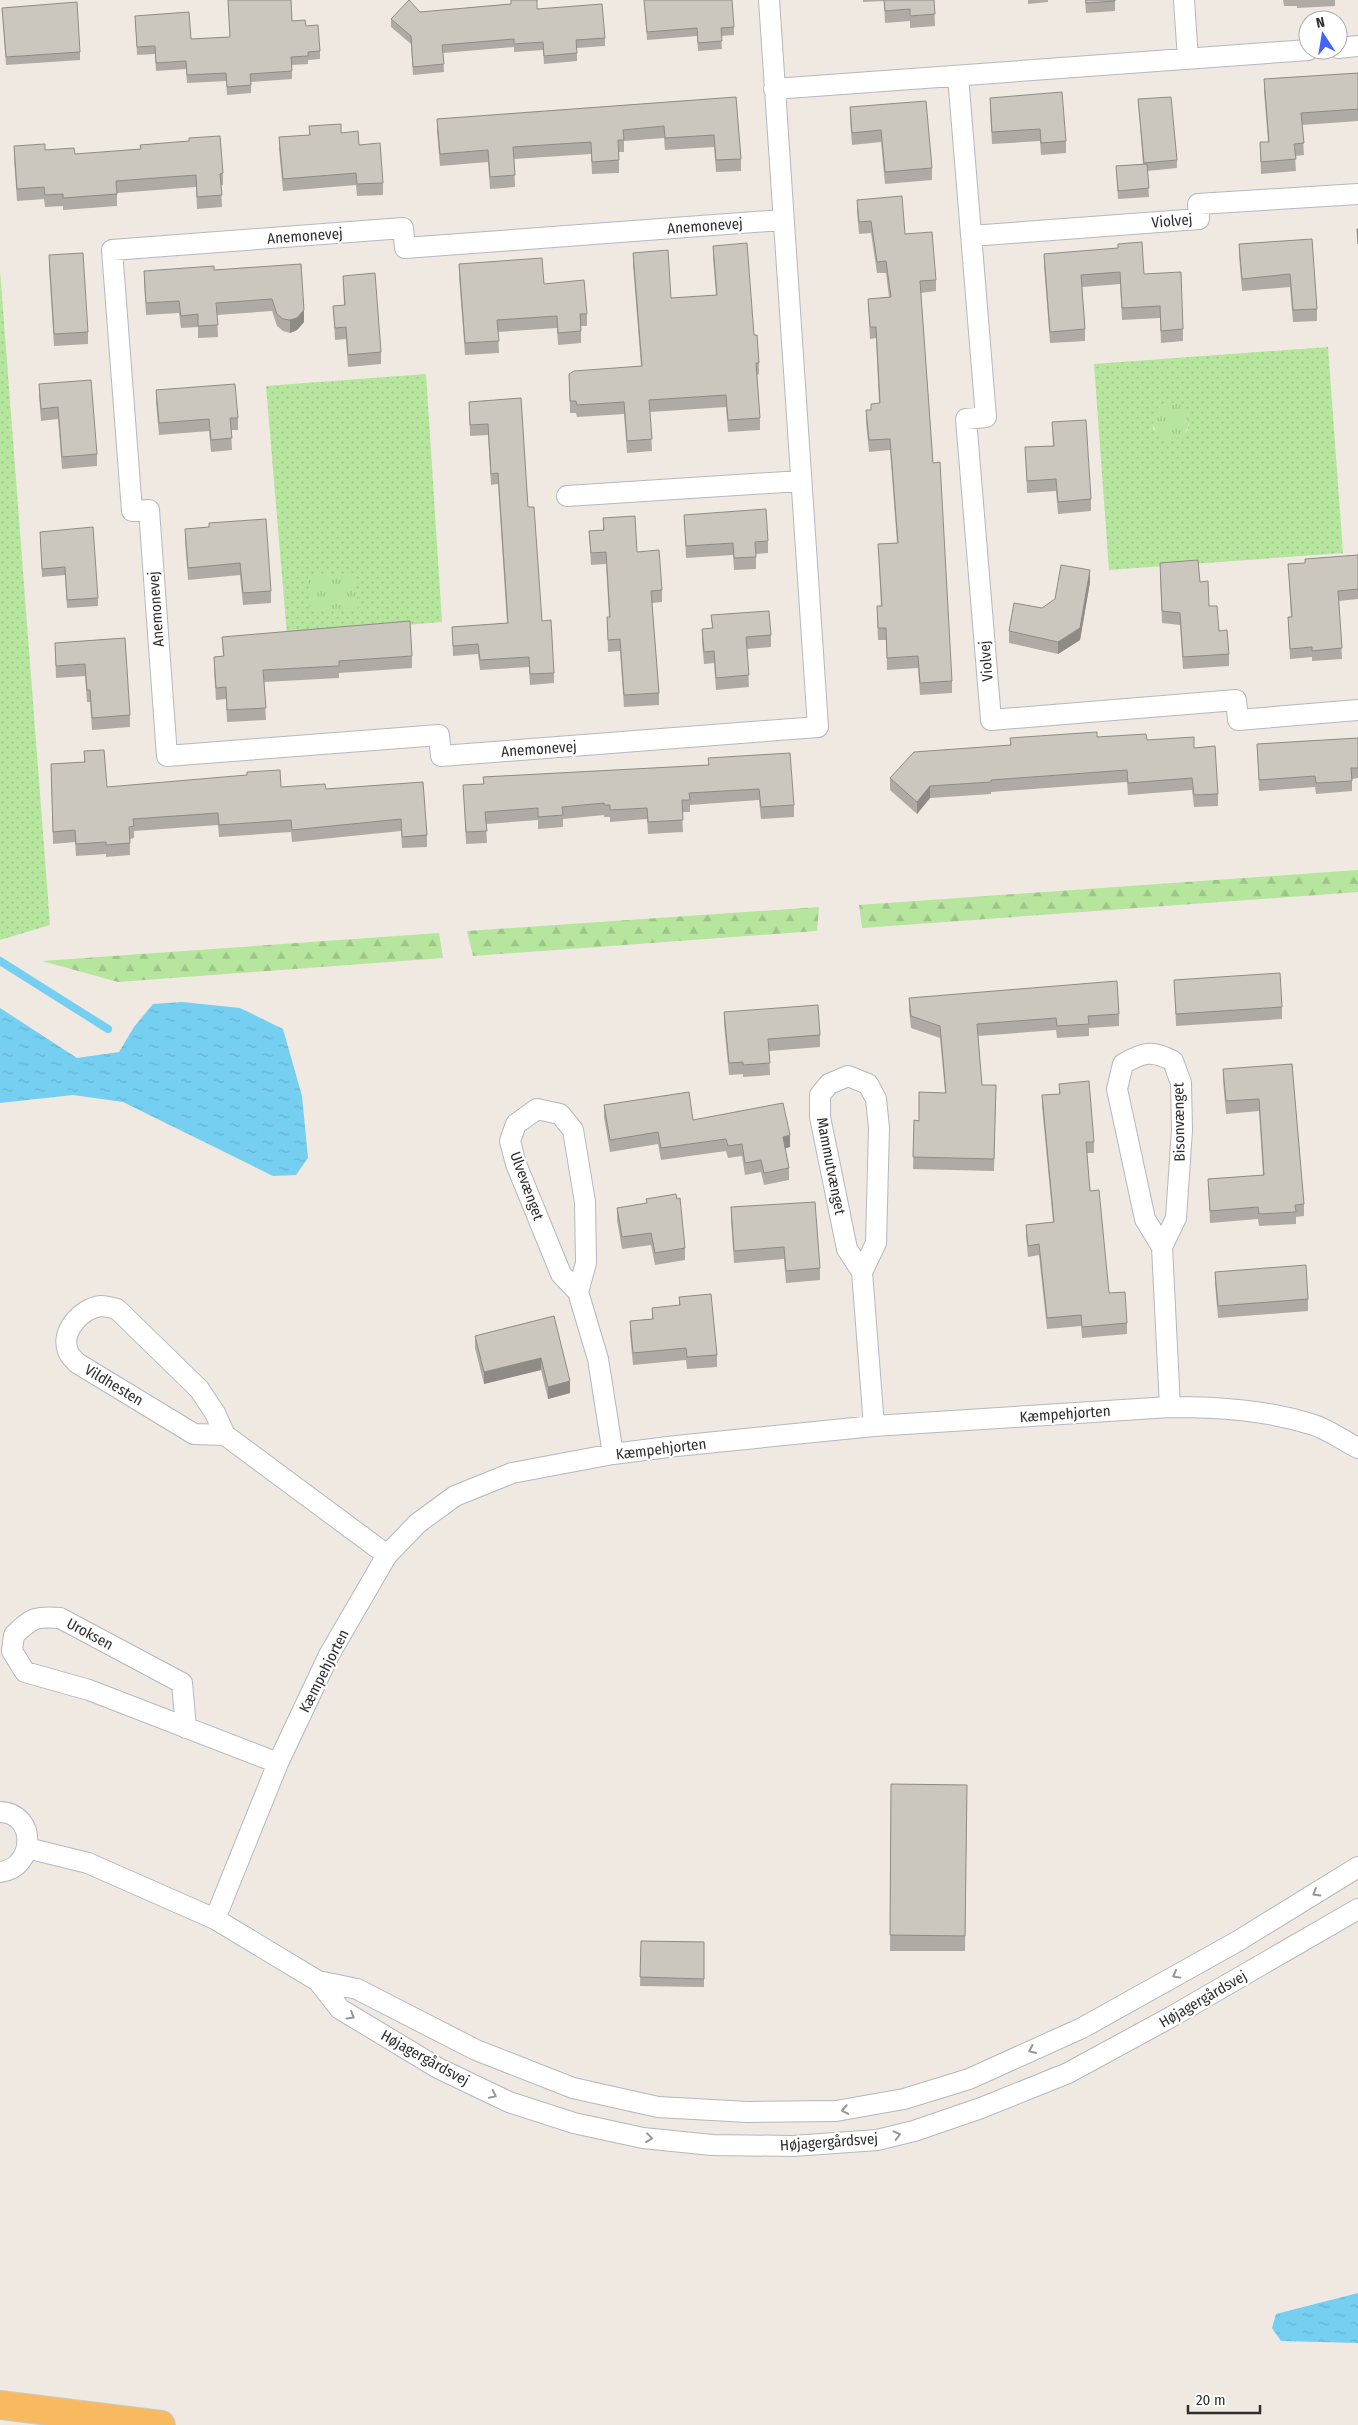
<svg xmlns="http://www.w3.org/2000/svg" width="1358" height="2425" viewBox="0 0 1358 2425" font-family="'Fira Sans Condensed',sans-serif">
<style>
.grass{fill:url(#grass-dots);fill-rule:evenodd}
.forest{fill:url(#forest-firs)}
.park{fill:url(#park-tufts)}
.water{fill:url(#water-ripples)}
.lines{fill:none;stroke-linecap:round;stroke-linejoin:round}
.stream{stroke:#75cff0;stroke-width:8}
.minor-casing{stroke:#b4b7c1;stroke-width:22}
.trunk-casing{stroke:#c9c9c9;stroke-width:30}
.minor{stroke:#fff;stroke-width:20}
.trunk{stroke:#f8ba60;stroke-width:28}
.wall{fill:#afaba4}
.shaded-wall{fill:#8e8b86}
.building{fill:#cbc7bf;stroke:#8e8b86}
.oneway{stroke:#969696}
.labels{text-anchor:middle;stroke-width:4.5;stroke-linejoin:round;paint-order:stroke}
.street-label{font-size:15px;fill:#2e2e2e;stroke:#fff}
</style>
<defs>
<pattern id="grass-dots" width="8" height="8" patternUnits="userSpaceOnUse" patternTransform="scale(1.25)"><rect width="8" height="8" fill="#b6e59e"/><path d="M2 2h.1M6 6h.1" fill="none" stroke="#9dc588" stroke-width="1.8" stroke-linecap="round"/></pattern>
<pattern id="forest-firs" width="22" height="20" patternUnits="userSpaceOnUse" patternTransform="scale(1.25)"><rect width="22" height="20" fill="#b6e59e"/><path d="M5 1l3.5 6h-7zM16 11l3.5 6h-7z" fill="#9dc588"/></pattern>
<pattern id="park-tufts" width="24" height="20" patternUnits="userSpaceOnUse" patternTransform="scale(1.25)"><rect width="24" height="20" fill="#b6e59e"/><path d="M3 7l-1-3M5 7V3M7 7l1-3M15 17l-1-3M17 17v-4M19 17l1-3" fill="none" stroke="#9dc588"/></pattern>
<pattern id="water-ripples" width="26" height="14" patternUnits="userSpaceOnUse" patternTransform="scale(1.25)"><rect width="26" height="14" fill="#75cff0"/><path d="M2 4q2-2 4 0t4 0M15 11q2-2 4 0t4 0" fill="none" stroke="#66b2ce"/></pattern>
</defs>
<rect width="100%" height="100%" fill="#efe9e1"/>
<path class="grass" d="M0,270L50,925L0,940Z
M1328,347L1343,553L1109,570L1094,364ZM1164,404L1188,414L1189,424L1187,431L1169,439L1153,429L1158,408Z
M426,374L442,622L287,635L266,386Z"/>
<path class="forest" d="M1358,870V892L862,928L859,905Z
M819,907L817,931L473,956L467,931Z
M439,933L443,958L118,982L42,961Z"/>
<path class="park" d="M1153 421a18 18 0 1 1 36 0a18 18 0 1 1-36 0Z
M355,573L358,608L310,611L308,576Z"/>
<path class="water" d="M182,1002L240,1008L283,1029L302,1096L308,1158L296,1175L273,1176L123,1102L73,1095L0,1103V1008L77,1058L119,1052L134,1027L153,1004Z
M1358,2293V2343L1281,2341L1272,2328L1276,2314Z"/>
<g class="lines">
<path class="stream" d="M0,961L108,1029"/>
<defs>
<path id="minor" d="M769,0L818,727L441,756L439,735L167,756L149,510L132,511L112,250L403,228L405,248L782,220
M1184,0L1188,59
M1338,48L1358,46
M958,76L986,417L966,419L991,720L1236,700L1238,720L1358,710
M774,89L1308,50
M971,236L1199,219L1198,204L1358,194
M567,496L800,481
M1162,1247L1145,1219L1117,1089L1123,1064C1143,1052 1152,1050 1173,1061L1181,1083L1182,1130L1176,1218L1162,1247L1170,1407
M862,1272L847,1249L820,1117V1095L829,1084L848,1076L868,1084L876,1099L879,1128L876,1243L862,1272L874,1426
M578,1292L561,1274L516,1164L510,1141L516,1124L537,1109L560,1114L573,1130L585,1202L586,1263L578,1292L598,1359L613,1454
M225,1435L194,1434L77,1363C74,1360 69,1355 68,1351C60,1331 82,1308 101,1306C106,1306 112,1308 117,1309L199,1389L215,1413L225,1435L387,1555
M186,1728L182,1683L60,1618C35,1616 32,1618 14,1635L12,1651L25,1672L89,1690L278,1763
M0,1812C37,1813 36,1868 0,1872
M27,1848L88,1863L215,1919L318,1981L357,1989L476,2050L573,2088L658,2107L748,2112L836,2111L904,2099L969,2079L1082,2028L1238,1941L1358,1867
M215,1919L278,1763L329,1655L387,1555L418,1523L455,1496L512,1473L613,1454L676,1446L874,1426L1170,1407C1219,1407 1267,1410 1314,1425C1329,1430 1344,1441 1358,1448
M318,1981L340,2009L438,2068L509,2102L574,2123L643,2138L712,2145L793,2146L877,2140L914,2131L981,2108L1068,2073L1171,2017L1358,1909"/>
<path id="trunk" d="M0,2405L161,2425"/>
</defs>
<use href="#minor" class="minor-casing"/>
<use href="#trunk" class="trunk-casing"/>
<use href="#minor" class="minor"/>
<use href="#trunk" class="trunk"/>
</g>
<path class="wall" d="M228,0L306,26L320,51V59L308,60V64L292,65V79L251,82V93L227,95L226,81L187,83L186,69L156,71L155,54L137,55L135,16L191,39L230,37Z
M511,0L537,9L605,38V46L577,48V61L544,64L543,50L514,52V47L443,53L444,72L413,75L411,44L391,27V19L420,12L511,4Z
M644,0L734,27V35L721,36L722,49L698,51L697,36L647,40Z
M863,0H934L935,26L910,28V21L885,23L884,1L863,2Z
M1028,0H1048V2L1028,4Z
M1085,0H1115V11L1086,13Z
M1283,0H1335V6L1297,8V6H1284Z
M2,8L80,52V60L6,65Z
M1358,73V121L1302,125L1304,155L1295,156L1296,171L1261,174L1260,142H1268L1264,91V79Z
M736,97L741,159V171L716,172L714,147L665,150L664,138L624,141V152H619V173L592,174L591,154L514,159L515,187L490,189L488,162L440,166L437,131V119Z
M990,98L1066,141V153L1041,155L1040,141L992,144L990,110Z
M1138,99L1177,160V168L1147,171L1149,197L1118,199L1116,166L1143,164Z
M850,107L932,168V180L885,184L881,142L852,145L850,119Z
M309,126L341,133L359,145L383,183V195L357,196L356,185L283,191L279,149V137L309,135Z
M14,146L223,173V185H221L222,207L197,209L196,187L117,193V206L63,210V206L45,207L44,199L17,201L14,158Z
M857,200L905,234L936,280V291L921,293L933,463L952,681V693L920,695L918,668L887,670L886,640H878L877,606H881L878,544L897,543L890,450L869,452L866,422V410H871V404L879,403L876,338L870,339L868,299L889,297L886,273H877L871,233L859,234L857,212Z
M1312,239L1317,309V321L1293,322L1290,287L1242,291L1239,256V244Z
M713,246L754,335L759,363V374L757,375L760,418V430L728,432L726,407L650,412L652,451L627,453L624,414L577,417L576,413H570L569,374L641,366L633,265V253L671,298L716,295L713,258Z
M1044,254L1144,274L1183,329V341L1161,343L1160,318L1122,320L1120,284L1082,287L1085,329V341L1050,343L1044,266Z
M49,255L88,332V344L54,346L49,267Z
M301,264L304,322L297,330L290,333L283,331L277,326L272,311L217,315L218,337L198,338V327L181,328L179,313L146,315L144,283V271L214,270Z
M459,264L544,284L587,314V326H581V343L558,345L557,328L498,332L499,353L465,355L459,276Z
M343,276L381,352V364L348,367L346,339L335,340L333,306L344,305Z
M39,384L97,454V466L62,469L58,419L41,421L39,396Z
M156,390L238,418V430H231L232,450L211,452L209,431L159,435L156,402Z
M521,398L528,507L542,621L554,673V683L530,685L529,667L480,670L478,654L453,656L452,627L507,623L498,484L491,485L488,435L470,436L469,402Z
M1052,422L1091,499V511L1058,514L1056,491L1027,493L1025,447L1053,446Z
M684,515L768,541V553L756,554V569L734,570L733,555L686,558Z
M603,518L637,552L662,590V602L652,603L659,693V705L624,707L620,651L608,652L607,617H609L606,564L591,565L589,531L603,530Z
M209,527L271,591V603L243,605L240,575L188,580L185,541V529Z
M40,532L98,598V606L67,608L65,575L42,577Z
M1358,555V599L1339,601L1342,659L1312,661V657L1290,659L1288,617H1291L1288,564L1305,563V559Z
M1160,575L1200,582L1229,654V666L1183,669L1180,625L1162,623Z
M1090,582L1080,640L1058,654L1009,643V631L1042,608Z
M711,615L771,635V647L747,649L749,687L716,690L714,663L704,664L702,641V629H712Z
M222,637L412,656V668L339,673V678L264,682L266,720L227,722L226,699L216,700L214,669V657L223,656Z
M125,638L130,715V727L92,730L90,702H87L85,676L56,678L55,643Z
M1097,737L1147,740L1194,748L1218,794V806L1194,807L1192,790L1128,795L1127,782L991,792V794L930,798L917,814L890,790V778L1010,745V738Z
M1358,738V778L1352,779V791L1316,794L1315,787L1259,791L1257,744Z
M84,751L107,787H281L326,789L423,782L427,835V847L402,848L401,831L292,842L291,832L219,837L218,825L134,831V838L130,839V855L106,857V854L76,856L75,842L53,844L51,764L84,762Z
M708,758L794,805V817L761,819L759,800L690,805V812H682L683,832L648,834L647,819L610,822V817H604V815L563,819V827L538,829V820L486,824L487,843L466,844L463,785L483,784V777L708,765Z
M1174,980L1282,1007V1019L1176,1026Z
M909,998L1119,1014V1026L1089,1028V1036L1057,1038L1056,1030L978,1036L982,1085H996L994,1171L913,1169L914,1120L919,1121L945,1092L940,1038L911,1028L909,1010Z
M724,1012L820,1035V1047L769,1051L770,1075L743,1077V1074L729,1075L724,1024Z
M1292,1064L1304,1204V1216L1296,1217V1224L1259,1226L1258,1219L1210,1223L1208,1179L1263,1175L1259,1111L1226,1114L1223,1081V1069Z
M1059,1084L1094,1142V1153H1087L1090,1191L1109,1293L1127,1323V1334L1082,1338L1081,1326L1047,1329L1039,1255L1028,1257L1026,1236V1225L1053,1222L1042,1106V1095L1059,1094Z
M604,1105L693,1120L790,1147L785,1148L789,1168V1180L764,1185L761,1172L745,1175L742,1156L728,1158L726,1151L661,1160L658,1144L610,1152L604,1117Z
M646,1199L685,1248V1260L655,1265L651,1245L622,1249L617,1220V1208L646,1203Z
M731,1207L820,1268V1280L786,1283L784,1259L734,1263L731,1220Z
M1215,1272L1308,1299V1311L1218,1318L1215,1284Z
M679,1297L717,1355V1367L687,1369L686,1360L633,1365L630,1333V1321L652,1319V1308L679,1305Z
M554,1316L570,1393L548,1399L541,1370L484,1384L475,1348V1336Z
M891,1784L967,1785L965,1951H890Z
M641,1941L704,1942V1987L640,1986Z"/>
<path class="shaded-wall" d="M304,310V322L297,330L290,333V320Z
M1090,570V582L1080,640L1058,654V642Z
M930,786V798L917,814V802Z
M790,1135V1147L783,1149V1137Z
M541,1358V1370L484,1384V1372Z
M570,1381V1393L548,1399V1387Z"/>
<path class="building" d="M228,0H291L292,21L305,20L306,26L318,25L320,51L308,52V56L291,57L292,71L250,74L251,85L227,87L226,73L187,75L186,61L156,63L155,46L137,47L135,16L189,12L191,39L230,37Z
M409,0L420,12L511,4V0H537V9L602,4L605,38L576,40L577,53L544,56L543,42L514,44V39L442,45L444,64L413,67L411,36L391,19Z
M644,0H732L734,27L721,28L722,41L698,43L697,28L647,32Z
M884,0H934L935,14L910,16V9L885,11Z
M1086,0H1115V1L1086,3Z
M77,2L80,52L6,57L2,8Z
M1358,73V109L1301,113L1304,143L1294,144L1296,159L1261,162L1260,142H1269L1264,79Z
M1062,92L1066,141L1041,143L1040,129L992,132L990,98Z
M736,97L741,159L716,160L714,135L665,138L664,126L623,130L624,140H618L619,160L592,162L591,142L513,147L515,175L490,177L488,150L440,154L437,119Z
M1171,97L1177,160L1144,163L1138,99Z
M926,101L932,168L885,172L881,130L852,133L850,107Z
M341,124V133L358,131L359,145L380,143L383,183L357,184L356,173L283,179L279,137L310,135L309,126Z
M220,136L223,173L220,174L222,195L197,197L196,175L116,181L117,194L63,198V194L45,195L44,187L17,189L14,146L45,144V150L74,148L75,154L141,149L140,145L189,141V138Z
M1147,164L1149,188L1118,191L1116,166Z
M902,196L905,234L932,232L936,280L920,281L933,463L940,462L952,681L920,683L918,656L887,658L886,628H878L877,606H882L878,544L898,543L890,439L869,440L866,410H871V404L880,403L876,327H870L868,299L891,297L886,261L877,262L871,221L859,222L857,200Z
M1357,229H1358V244Z
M1312,239L1317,309L1293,310L1290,274L1242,279L1239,244Z
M1142,242L1144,274L1181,272L1183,329L1161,331L1160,306L1122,308L1120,272L1081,275L1085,329L1050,332L1044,254L1118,248V244Z
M747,243L754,335H757L759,363H756L760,418L728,420L726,395L649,400L652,439L627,441L624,402L577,405L576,401H570L569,374L574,371L642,366L633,253L668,250L671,298L717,295L713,246Z
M83,253L88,332L54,334L49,255Z
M542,258L544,284L584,280L587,314H580L581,331L558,333L557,316L497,320L499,341L465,343L459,264Z
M301,264L304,310L297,318L290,320L283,319L277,314L272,299L216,303L218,325L198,326V314L181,316L179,301L146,303L144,271L214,266V270Z
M375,273L381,352L348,355L346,327L335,328L333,306L345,305L343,276Z
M91,380L97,454L62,457L58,407L41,409L39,384Z
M235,384L238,418H230L232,438L211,440L209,419L159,423L156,390Z
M521,398L528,507H534L542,621L551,620L554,673L530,674L529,657L480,660L478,644L453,646L452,627L508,623L498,473L491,474L488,424L470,425L469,402Z
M1086,420L1091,499L1058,502L1056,479L1027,481L1025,447L1054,446L1052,422Z
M766,509L768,541L755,542L756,557L734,558L733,543L686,546L684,515Z
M635,516L637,552L659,550L662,590L651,591L659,693L624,695L620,639L608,640L607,617H610L606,552L591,553L589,531L604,530L603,518Z
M266,519L271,591L243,593L240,563L188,568L185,529L209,527V523Z
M93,527L98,598L67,600L65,567L42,569L40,532Z
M1358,555V589L1338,591L1342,648L1312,651V647L1290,649L1288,617H1292L1288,564L1305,563V559Z
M1198,560L1200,582L1208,581L1209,606H1217L1219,631L1227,630L1229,654L1183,657L1180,613L1162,611L1160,563Z
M1061,565L1090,570L1080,628L1058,642L1009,631L1014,603L1042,608L1055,599Z
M769,611L771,635L746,637L749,675L716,678L714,651L704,652L702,629L713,628L711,615Z
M410,621L412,656L339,661V666L263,670L266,708L227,710L226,687L216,688L214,657L224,656L222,637Z
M125,638L130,715L92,718L90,690H87L85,664L56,666L55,643Z
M1097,732V737L1146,734L1147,740L1194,737V748L1215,746L1218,794L1194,795L1192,778L1128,783L1127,770L991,780V782L930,786L917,802L890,778L914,752L1011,745L1010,738Z
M1358,738V768H1351L1352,781L1316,783L1315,776L1259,780L1257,744Z
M104,750L107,787L247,775V772L280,770L281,787L325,784L326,789L423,782L427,835L402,837L401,819L292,830L291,820L219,825L218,813L133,819L134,826L129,827L130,843L106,845V842L76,844L75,830L53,832L51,764L85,762L84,751Z
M790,753L794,805L761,807L759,789L689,793L690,800H682L683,820L648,822L647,808L610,810V805H604V803L562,807L563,815L538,817V808L485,812L487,831L466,832L463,785L484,784L483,777L709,765L708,758Z
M1280,973L1282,1007L1176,1014L1174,980Z
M1117,981L1119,1014L1088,1016L1089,1024L1057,1026L1056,1018L977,1024L982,1085H996L994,1159L913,1157L914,1120L919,1121V1092L946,1093L940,1026L911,1016L909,998Z
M818,1005L820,1035L768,1039L770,1063L743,1065V1062L729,1063L724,1012Z
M1292,1064L1304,1204L1295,1205L1296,1212L1259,1214L1258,1207L1210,1211L1208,1179L1264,1175L1259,1099L1226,1101L1223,1069Z
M1089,1081L1094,1142H1086L1090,1191L1099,1190L1109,1293L1125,1292L1127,1323L1082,1327L1081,1315L1047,1318L1039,1244L1028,1246L1026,1225L1054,1222L1042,1095L1060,1094L1059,1084Z
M689,1092L693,1120L783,1103L790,1135L783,1137L789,1168L764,1173L761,1160L745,1163L742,1144L728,1146L726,1139L661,1148L658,1132L610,1140L604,1105Z
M676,1194L677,1199L680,1198L685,1248L655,1253L651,1233L622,1237L617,1208L647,1203L646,1199Z
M815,1202L820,1268L786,1271L784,1247L734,1251L731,1207Z
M1306,1265L1308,1299L1218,1306L1215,1272Z
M711,1294L717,1355L687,1357L686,1348L633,1353L630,1321L653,1319L652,1308L680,1305L679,1297Z
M554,1316L570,1381L548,1387L541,1358L484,1372L475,1336Z
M891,1784L967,1785L965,1936L890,1935Z
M641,1941L704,1942V1979L640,1977Z"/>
<defs><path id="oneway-chevron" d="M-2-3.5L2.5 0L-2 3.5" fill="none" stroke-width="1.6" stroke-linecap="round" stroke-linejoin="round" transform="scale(1.25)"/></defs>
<g class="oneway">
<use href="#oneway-chevron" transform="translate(1316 1893) rotate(149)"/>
<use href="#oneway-chevron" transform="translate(1176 1975) rotate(151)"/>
<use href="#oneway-chevron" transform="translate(351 2016) rotate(31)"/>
<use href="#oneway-chevron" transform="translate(1032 2050) rotate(156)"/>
<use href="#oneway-chevron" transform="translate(493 2095) rotate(26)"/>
<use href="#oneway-chevron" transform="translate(845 2110) rotate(170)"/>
<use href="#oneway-chevron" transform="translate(897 2135) rotate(-14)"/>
<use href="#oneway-chevron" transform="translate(649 2138) rotate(7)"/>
</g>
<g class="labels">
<g class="street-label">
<text transform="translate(1172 221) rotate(-5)" y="5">Violvej</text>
<text transform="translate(705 226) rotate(-4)" y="5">Anemonevej</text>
<text transform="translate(305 236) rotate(-4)" y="5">Anemonevej</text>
<text transform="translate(156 609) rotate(-94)" y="5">Anemonevej</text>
<text transform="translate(986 661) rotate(-95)" y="5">Violvej</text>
<text transform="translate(539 749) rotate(-4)" y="5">Anemonevej</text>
<text transform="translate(1179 1122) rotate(-91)" y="5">Bisonvænget</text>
<text transform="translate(831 1166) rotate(79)" y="5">Mammutvænget</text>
<text transform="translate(527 1186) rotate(70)" y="5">Ulvevænget</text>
<text transform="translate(114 1385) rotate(31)" y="5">Vildhesten</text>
<text transform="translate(1065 1414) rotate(-4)" y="5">Kæmpehjorten</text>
<text transform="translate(661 1449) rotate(-7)" y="5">Kæmpehjorten</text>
<text transform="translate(90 1634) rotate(28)" y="5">Uroksen</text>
<text transform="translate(324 1671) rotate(-63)" y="5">Kæmpehjorten</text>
<text transform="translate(1203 1999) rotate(-30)" y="5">Højagergårdsvej</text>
<text transform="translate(425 2058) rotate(29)" y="5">Højagergårdsvej</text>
<text transform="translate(829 2142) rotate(-4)" y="5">Højagergårdsvej</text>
</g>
</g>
<g transform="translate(1323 35) rotate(348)"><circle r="24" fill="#ffffff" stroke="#ababab"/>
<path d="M0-4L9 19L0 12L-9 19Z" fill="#4264fb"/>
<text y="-8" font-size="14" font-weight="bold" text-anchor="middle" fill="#2e2e2e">N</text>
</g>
<path d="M1188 2405v8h72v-8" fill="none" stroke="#2e2e2e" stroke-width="2.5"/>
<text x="1196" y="2405" font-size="15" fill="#2e2e2e" stroke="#ffffff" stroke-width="4" paint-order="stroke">20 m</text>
</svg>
